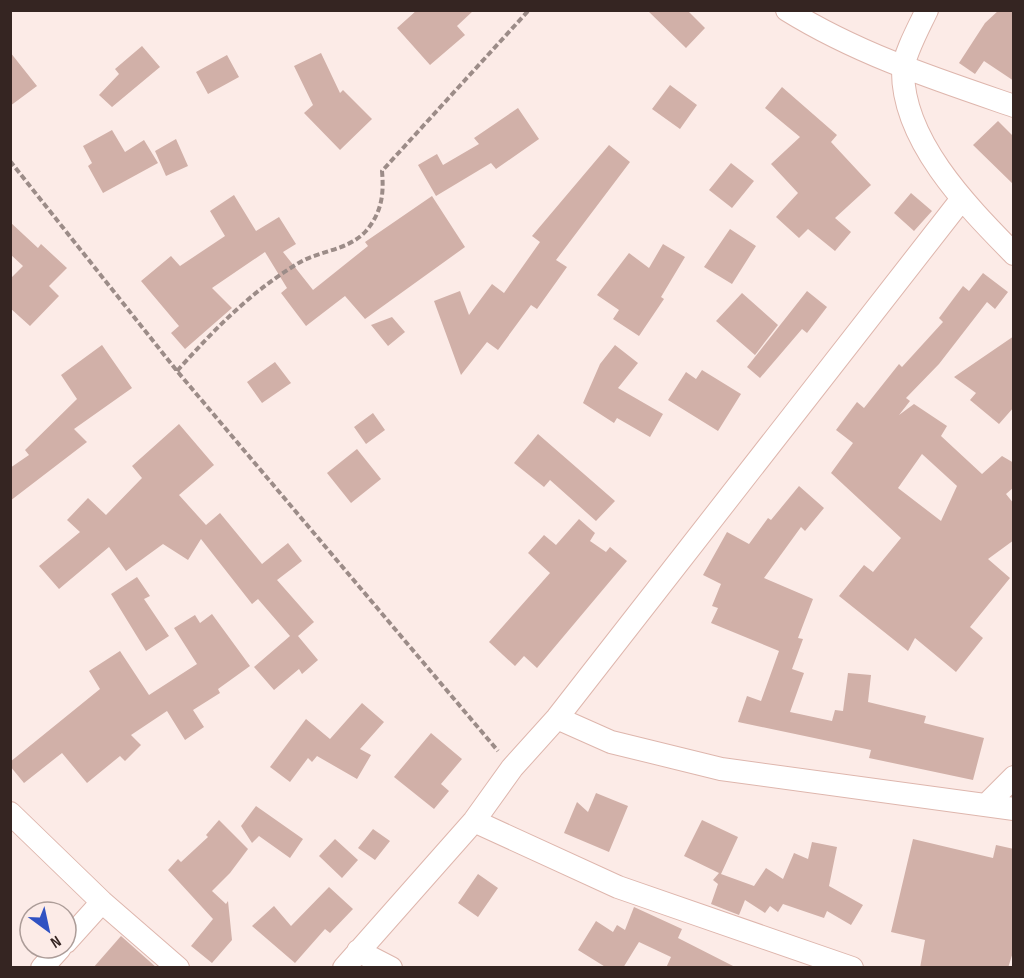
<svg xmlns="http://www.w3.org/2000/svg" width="1024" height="978" viewBox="0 0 1024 978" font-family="'Sofia Sans Condensed',sans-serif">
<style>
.building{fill:#d1b0a8;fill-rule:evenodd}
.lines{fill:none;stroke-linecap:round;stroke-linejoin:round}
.street-casing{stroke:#deb6ad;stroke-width:24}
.path{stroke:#9c8c88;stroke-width:4;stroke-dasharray:6 3;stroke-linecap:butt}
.street{stroke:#fff;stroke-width:22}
</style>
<rect width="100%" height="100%" fill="#fcebe7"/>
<path class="building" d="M417,10H474L457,26L465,35L430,65L397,28Z
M647,10H687L705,28L686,48Z
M999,10H1014V81L984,61L975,74L959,63L985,23Z
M142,46L160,67L112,107L99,95L119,74L115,69Z
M10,52L37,86L10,106Z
M321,53L340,93L343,90L372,119L340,150L304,113L313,105L294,66Z
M227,55L239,77L208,94L196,72Z
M670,85L697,105L680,129L652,109Z
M782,87L837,135L831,142L871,185L835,218L851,232L835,251L808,229L799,238L776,217L798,193L771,164L800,137L765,108Z
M518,108L539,139L496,169L491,163L436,196L418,165L437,154L443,165L479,144L474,138Z
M998,121L1014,137V185L973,145Z
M112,130L125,152L144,140L158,163L103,193L88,166L92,163L83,146Z
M176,139L188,166L166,176L155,151Z
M609,145L630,162L556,260L567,267L537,309L531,305L498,350L487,342L461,375L434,301L460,291L469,315L492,284L504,293L540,242L532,236Z
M731,163L754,181L732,208L709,190Z
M911,193L932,211L914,231L894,213Z
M234,195L256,231L279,217L296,244L283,252L313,290L368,246L365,242L432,196L465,247L365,319L345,296L306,326L281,293L287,288L265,252L212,288L232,308L185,349L171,333L179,326L141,281L171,256L180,266L225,236L210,211Z
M10,222L38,248L41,244L67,268L49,286L59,296L30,326L10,308V279L23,266L10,254Z
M730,229L756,246L732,284L704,267Z
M663,244L685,257L661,297L664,299L639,336L613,319L619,310L597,295L629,253L649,268Z
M983,273L1008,292L995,309L987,302L939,364L906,398L910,401L899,415L914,404L947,426L941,436L982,474L1002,456L1014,463V487L1006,494L1014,504V540L988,559L1010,578L970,627L983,638L956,672L915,638L908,651L839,596L864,565L873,572L901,538L831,473L853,443L836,430L857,402L864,408L899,364L902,367L943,322L939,318L963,286L969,291ZM922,454L957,486L941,521L898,488Z
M807,291L827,307L807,333L802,329L760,378L747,367Z
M742,293L778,325L755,355L716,321Z
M392,317L405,332L388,346L371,325Z
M1014,336V407L999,424L970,400L976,393L954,377Z
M102,345L132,388L74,429L87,442L10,501V468L29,455L25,450L77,399L61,375Z
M615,345L638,363L618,388L663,414L650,437L617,418L614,423L583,403L600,364Z
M275,362L291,383L262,403L247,382Z
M702,370L741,394L718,431L668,400L686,372L696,379Z
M373,413L385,430L366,444L354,427Z
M179,424L214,465L179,495L206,525L220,513L262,564L288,543L302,561L277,580L314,622L298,636L318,660L302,674L299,669L274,690L254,667L290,636L258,599L252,604L201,539L188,560L163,544L126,571L109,547L59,589L39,566L80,532L67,520L88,498L106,515L142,478L132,466Z
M538,434L615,501L596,521L550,480L544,487L514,463Z
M357,449L381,479L351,503L327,473Z
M799,486L824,508L805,531L801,527L764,578L813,599L798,638L803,639L792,669L804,673L790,712L832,721L835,710L843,711L848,673L871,675L868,702L926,716L924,723L984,738L973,780L869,758L871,750L738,722L747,696L761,701L779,651L711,623L718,608L712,606L721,584L703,575L727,532L749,544L768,518L771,520Z
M579,519L595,533L590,541L606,552L610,547L627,561L537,668L524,656L515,666L489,642L550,573L528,553L544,535L556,545Z
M137,577L150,596L144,599L169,636L146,651L111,594Z
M212,614L250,666L218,689L220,693L193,710L204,727L185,740L167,711L131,735L141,745L125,761L120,756L87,783L62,753L24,783L10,766V762L100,689L89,671L120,651L149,695L197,664L174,628L195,615L200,623Z
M362,703L384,722L360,749L371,755L357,779L317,756L312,762L308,758L290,782L270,767L306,719L330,739Z
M431,733L462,759L441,784L449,791L434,809L394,777Z
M596,793L628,806L609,852L564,833L577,802L588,812Z
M256,806L303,839L290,858L259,836L252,843L241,826Z
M219,820L248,849L230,873L212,891L226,904L228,901L232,940L212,963L191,946L213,919L168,870L178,859L181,862L208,837L206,835Z
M702,820L738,837L721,874L754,886L766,868L783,879L794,853L808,859L812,842L837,847L829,886L863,905L851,925L827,911L824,918L783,904L778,912L770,906L765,913L745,900L739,915L711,904L718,884L713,880L719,873L684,856Z
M373,829L390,841L375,860L358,848Z
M335,839L358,860L342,878L319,856Z
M913,839L993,858L996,845L1014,849V949L1008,968H920L925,940L891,932Z
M478,874L498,888L478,917L458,903Z
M329,887L353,909L330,933L325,929L295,963L252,926L274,906L291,926Z
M634,907L682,929L678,938L737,968H666L671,957L639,942L623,968H607L578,950L596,921L613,932L617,925L625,930Z
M121,936L157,968H93Z"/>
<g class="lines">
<defs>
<path id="street" d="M787,10C858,54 935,79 1014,106
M927,10C920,25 904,54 903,70C902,141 968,207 1014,254
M557,718L611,742L721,769L1014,809
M986,805L1014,777
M10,813L102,902L178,968
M474,821L618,887L852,968
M66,942L102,902
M358,951L391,968
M42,968L60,948
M344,968L474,821L512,768L557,718L961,200"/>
</defs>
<use href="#street" class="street-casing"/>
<path class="path" d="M10,161L177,371L498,751
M177,371C215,329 248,294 297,264C319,250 348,251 366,231C382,212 384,194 382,171L529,10"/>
<use href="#street" class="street"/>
</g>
<rect width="1024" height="978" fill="none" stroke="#352522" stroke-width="24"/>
<g transform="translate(48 930) rotate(147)"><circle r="28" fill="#fcebe7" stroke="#ac9c98" stroke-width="1.5"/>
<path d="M0-4.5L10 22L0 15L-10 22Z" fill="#3052c2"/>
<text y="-9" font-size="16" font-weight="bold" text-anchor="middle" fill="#352522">N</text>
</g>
</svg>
